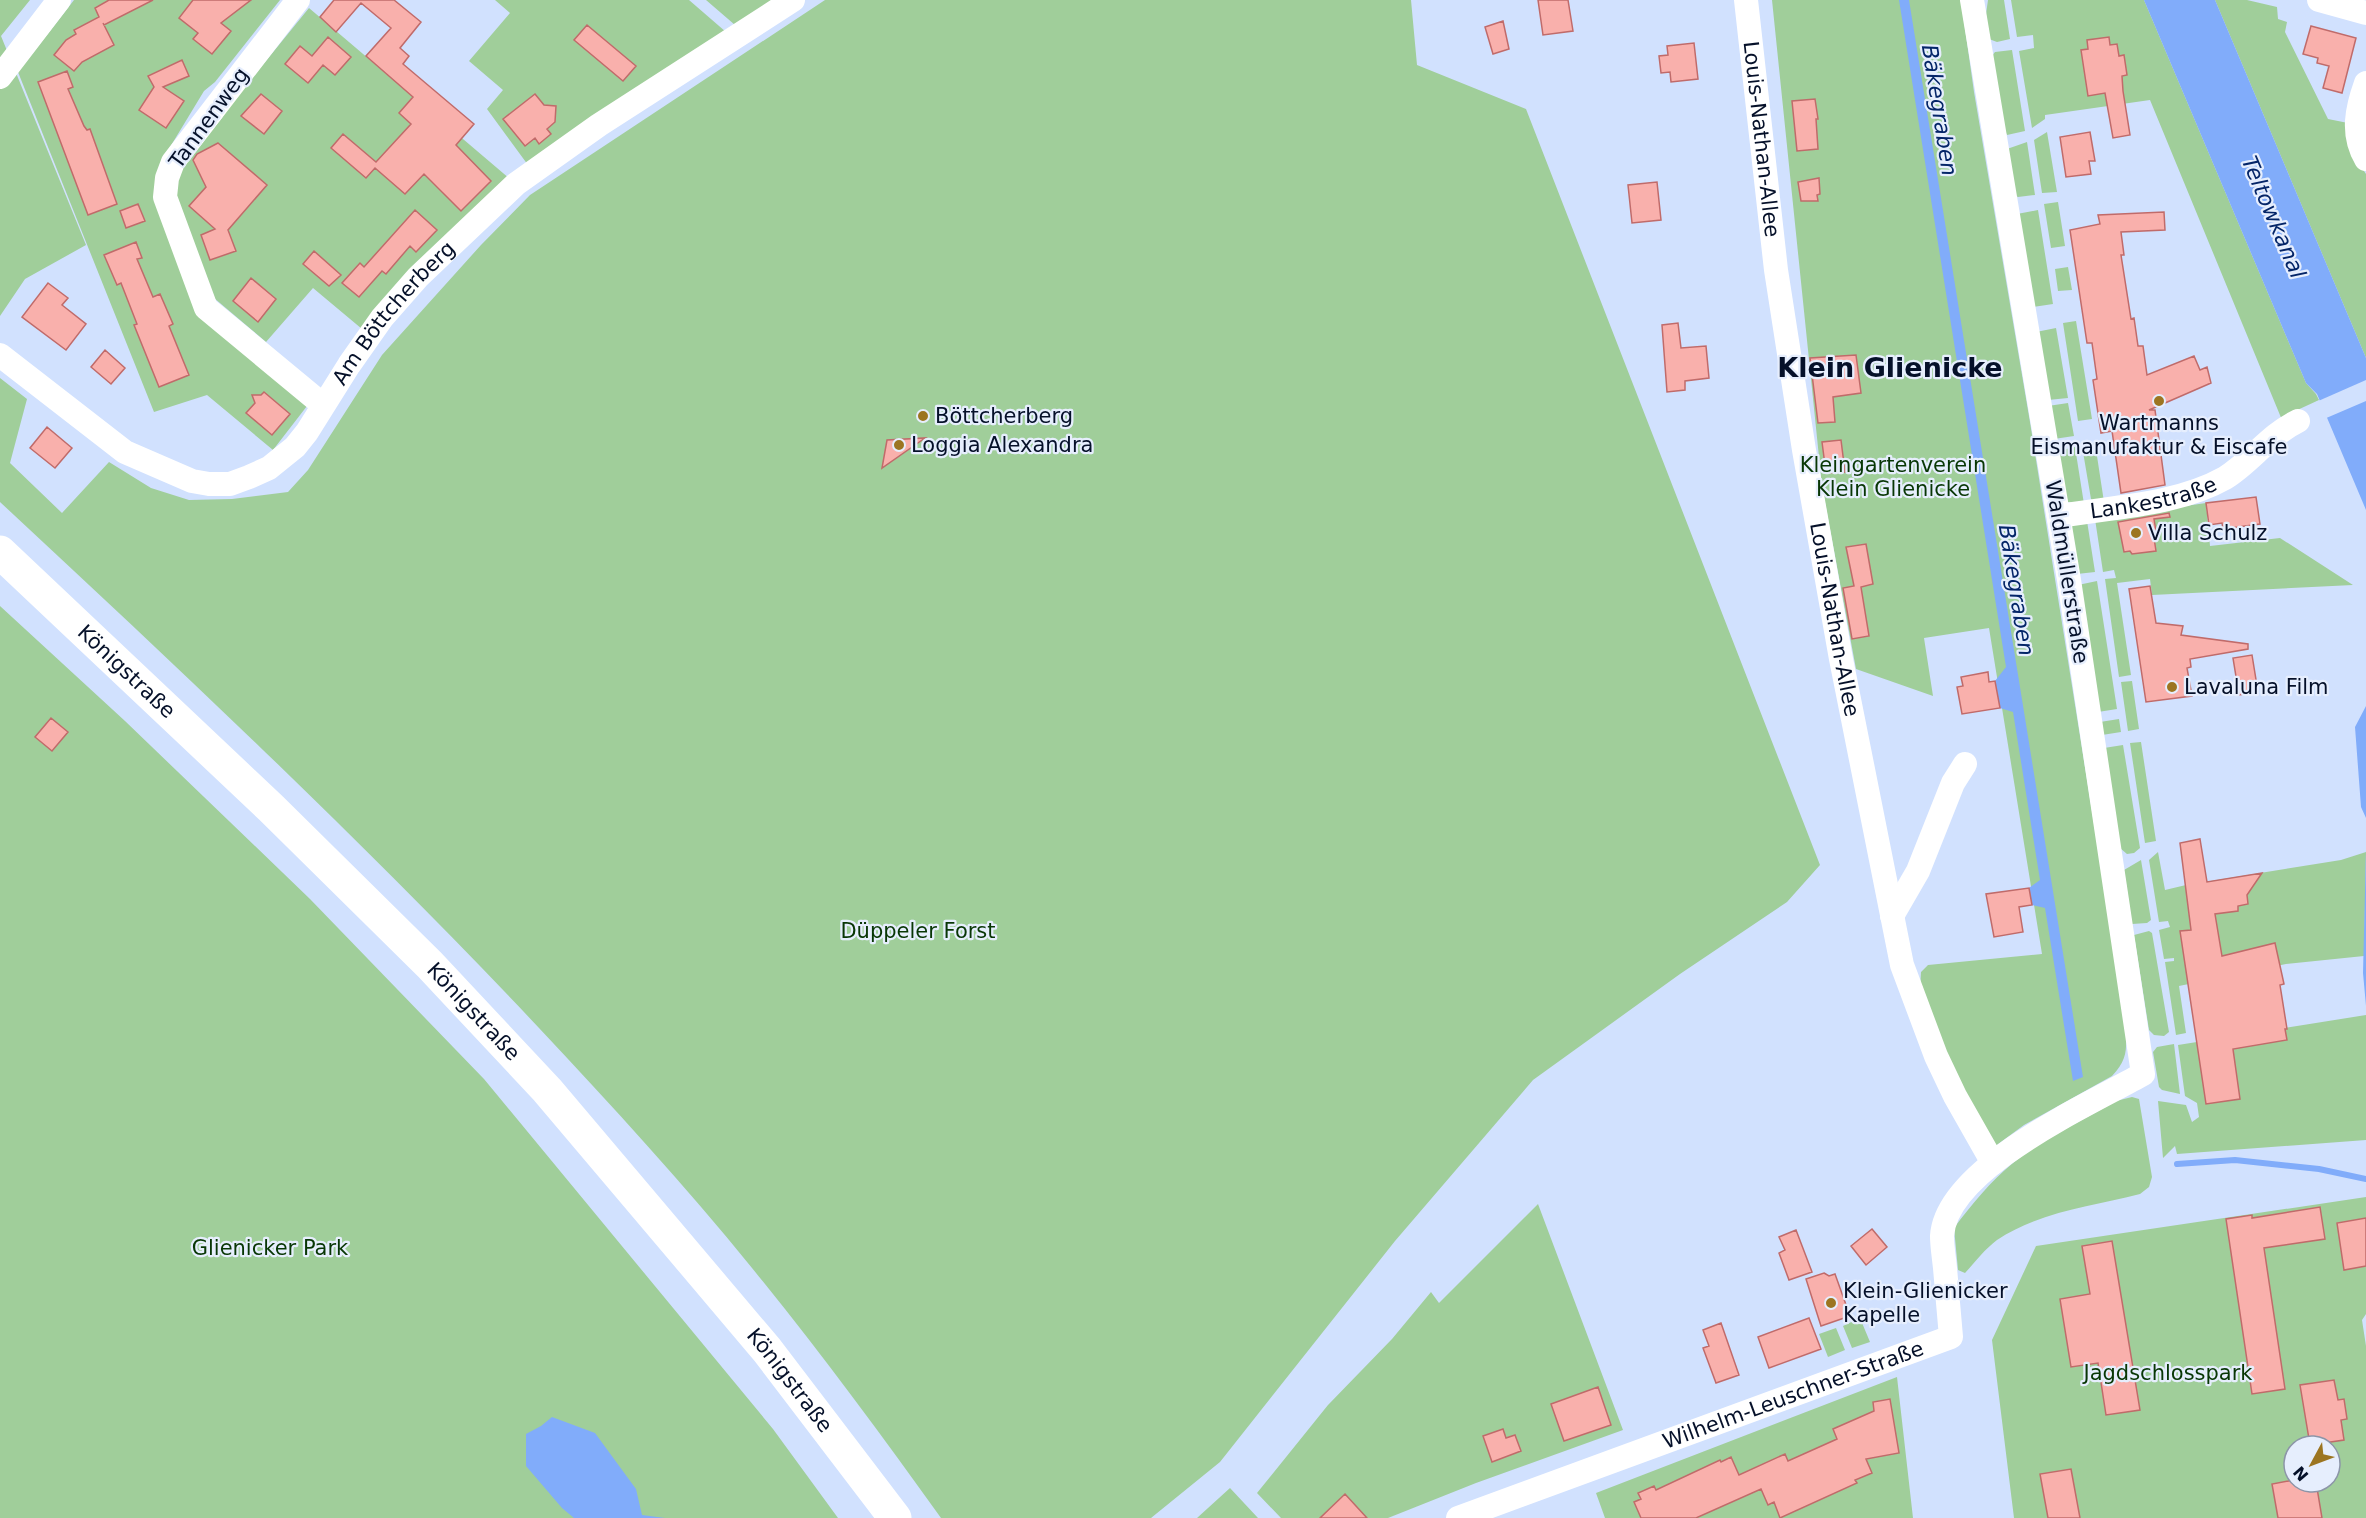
<svg xmlns="http://www.w3.org/2000/svg" width="2366" height="1518" viewBox="0 0 2366 1518" font-family="'DejaVu Sans',sans-serif">
<style>
.green{fill:#a0ce9a;fill-rule:evenodd}
.water{fill:#81acfa}
.pier{fill:#d1e1fe}
.lines{fill:none;stroke-linecap:round;stroke-linejoin:round}
.stream{stroke:#81acfa;stroke-width:6}
.building{fill:#f9b0ac;stroke:#c06b6a;stroke-width:1.5}
.minor{stroke:#fff;stroke-width:24}
.primary{stroke:#fff;stroke-width:33}
.poi-dot{fill:#9c7521;stroke:#e6eefd;stroke-width:2}
.labels{text-anchor:middle;stroke-width:4.5;stroke-linejoin:round;paint-order:stroke}
.street-label{font-size:21px;fill:#051029;stroke:#e6eefd}
.poi-label{font-size:21px;fill:#051029;stroke:#e6eefd;text-anchor:start}
.park-label{font-size:21px;fill:#083705;stroke:#e6eefd}
.water-label{font-size:22px;font-style:italic;fill:#042568;stroke:#e6eefd}
.district-label{font-size:27px;font-weight:bold;fill:#051029;stroke:#e6eefd}
</style>
<rect width="100%" height="100%" fill="#d1e1fe"/>
<path class="green" d="M0,0H30L1,36L86,245L25,279L0,316Z
M74,0H280L215,82L204,91L161,162L196,309L307,406L273,450L207,395L154,412L18,72Z
M495,0H689L726,32L528,165L487,109L503,90L469,61L510,13Z
M706,0H773L735,25Z
M825,0H1411L1417,65L1526,109L1820,865L1787,902L1680,974L1533,1080L1395,1241L1220,1462L1151,1518H941C880,1433 818,1349 752,1268C685,1185 612,1106 539,1028C367,845 184,673 0,502V378L27,399L10,463L62,513L109,462L151,488L189,500L232,499L288,492L308,470L382,355L481,245L530,195Z
M1772,0H1961L1974,92L2030,422L2126,1025C2126,1048 2129,1058 2112,1076L2024,1125L1994,1147L1949,1064L1920,990L1921,972L1928,965L2042,954L1989,628L1924,638L1933,696L1856,669L1822,486Z
M1988,0H2004L2010,39L1997,42L1989,39L1986,14Z
M2011,0H2144L2306,383L2316,394L2319,400L2293,412L2282,420L2150,100L2045,115V119L2032,128L2019,51L2034,48L2033,35L2017,37Z
M2215,0H2247L2277,7L2278,19L2287,22L2285,32L2328,119L2348,123L2360,165L2366,174V358Z
M309,8L510,179L362,329L313,288L266,342L214,298L176,197L177,172L222,118L226,110Z
M2012,50L2025,131L2007,135L2004,129L1992,56L1995,52Z
M2047,132L2057,192L2042,193L2034,140Z
M2027,142L2035,195L2018,197L2014,195L2007,149Z
M2058,202L2065,246L2051,248L2044,204Z
M2038,210L2053,304L2033,307L2017,214Z
M2068,267L2072,290L2058,291L2055,269Z
M2076,321L2092,419L2078,421L2063,323Z
M2056,328L2068,398L2048,400L2036,332Z
M2068,403L2074,436L2054,439L2048,406Z
M2095,443L2104,502L2093,501L2091,499L2082,446Z
M2075,447L2084,504L2068,502L2056,455L2062,450Z
M2206,503L2210,546L2280,538L2353,585L2152,595L2150,579L2117,583L2131,675L2119,677L2105,579L2116,578L2114,570L2103,572L2095,519Z
M2087,521L2095,572L2077,574L2071,524Z
M2097,581L2117,709L2098,712L2078,585Z
M0,606L125,721L310,899L484,1079L773,1429L838,1518H0Z
M2132,681L2139,729L2128,731L2121,682Z
M2119,719L2121,732L2102,735L2100,722Z
M2141,742L2156,841L2145,843L2130,743Z
M2123,745L2140,848L2134,853L2127,854L2120,848L2104,748Z
M2158,852L2165,890L2186,885L2341,860L2366,852L2364,956L2286,964L2179,986L2186,1033L2176,1035L2165,962L2174,961V958L2164,959L2159,930L2170,927L2168,921L2159,922L2149,860Z
M2141,860L2151,920L2147,923L2132,924L2124,870Z
M2149,931L2152,933L2169,1032L2164,1036L2154,1035L2149,1030L2134,935Z
M2366,1015V1140L2177,1154L2175,1146L2163,1158L2158,1101L2186,1105L2192,1122L2199,1117L2197,1103L2185,1096L2178,1045Z
M2174,1044L2180,1094L2162,1090L2159,1087L2153,1052L2157,1047Z
M2132,1097L2139,1099L2152,1177L2149,1187L2140,1194C2093,1206 2038,1212 1997,1240C1985,1249 1975,1262 1965,1273L1958,1270L1954,1228C1972,1204 1990,1182 2013,1163C2044,1138 2082,1121 2116,1101Z
M2366,1197V1314L2362,1320L2366,1346V1518H2014L1992,1340L2036,1246ZM2294,1446H2330V1482H2294Z
M1538,1204L1623,1430L1476,1483L1388,1518H1281L1257,1493L1328,1405L1392,1339L1431,1292L1439,1303Z
M1860,1318L1870,1342L1852,1348L1843,1326Z
M1836,1328L1845,1350L1828,1357L1819,1334Z
M1897,1377L1913,1518H1605L1596,1493Z
M1230,1488L1258,1518H1197Z"/>
<path class="water" d="M1899,0H1909L2083,1077L2073,1081L2045,908L2032,905L2029,888L2040,880L2013,712L2000,708L1995,681L2006,667Z
M2144,0H2215L2366,358V510L2317,394L2306,383Z
M2366,706V818L2361,807L2355,727Z
M2366,850V1006L2363,973Z
M552,1417L595,1433L636,1489L642,1515L665,1518H574L562,1508L526,1466V1434L541,1426Z"/>
<path class="pier" d="M2366,380V401L2324,419L2316,402Z"/>
<g class="lines">
<path class="stream" d="M2177,1164L2235,1160L2319,1169L2366,1179"/>
</g>
<path class="building" d="M109,0H153L104,25L103,23L114,45L82,62L74,71L54,55L66,40L76,34L74,30L99,17L95,8Z
M193,0H251L221,23L231,31L212,54L193,39L198,33L179,18Z
M334,0H394L421,22L400,48L409,56L403,64L474,124L456,145L491,181L461,211L424,174L405,194L375,168L366,178L331,148L343,134L376,162L411,124L399,113L413,97L366,56L391,28L361,3L336,32L320,17Z
M1538,0H1568L1573,31L1543,35Z
M1503,21L1509,49L1493,54L1485,27Z
M587,25L636,66L623,81L574,40Z
M2311,26L2356,38L2342,93L2323,88L2329,66L2317,63L2318,58L2303,54Z
M328,37L351,57L335,75L323,65L308,83L285,64L300,46L312,56Z
M2109,37L2110,45L2117,44L2119,56L2124,55L2127,75L2122,76L2123,91L2130,135L2113,138L2105,93L2088,96L2081,50L2088,49L2087,40Z
M1694,43L1698,79L1671,82L1670,72L1661,73L1659,56L1668,55L1667,46Z
M182,60L189,76L163,87L184,101L166,128L139,110L154,87L148,76Z
M67,71L73,87L68,89L84,126L87,130L90,129L117,204L88,215L38,82Z
M261,94L282,111L264,134L241,116Z
M535,94L544,105L556,106L555,122L547,129L551,134L539,144L535,138L525,146L503,119Z
M1815,99L1818,119H1816L1818,149L1797,151L1792,101Z
M2090,132L2095,161H2089L2091,174L2066,177L2060,137Z
M218,143L267,185L228,230L236,251L210,260L201,235L215,229L189,206L206,187L193,160L197,154Z
M1819,178L1820,194L1817,195L1818,201H1801L1798,182Z
M1657,182L1661,220L1632,223L1628,185Z
M138,204L145,221L126,228L120,211Z
M415,210L437,230L416,252L410,246L386,274L382,271L359,297L342,283L360,263L364,267Z
M2164,212L2165,230L2121,232L2124,255H2121L2131,319L2134,318L2138,346H2143L2147,375L2194,356L2200,370L2207,367L2211,383L2149,410H2155L2165,485L2121,493L2112,431L2101,433L2093,380L2097,379L2092,343H2087L2070,230L2100,224L2098,215Z
M136,242L142,258L137,259L153,297L160,294L173,324L169,326L189,375L159,387L134,325L137,324L121,283L117,285L104,255Z
M314,251L341,275L329,286L303,264Z
M251,278L276,299L258,322L233,301Z
M48,283L68,298L62,305L86,324L66,350L22,317Z
M1678,323L1681,348L1706,346L1709,378L1685,381V390L1667,392L1662,325Z
M105,350L125,368L111,384L91,367Z
M1856,355L1861,393L1833,397L1835,422L1818,423L1810,358Z
M264,392L290,414L272,435L246,413L255,403L252,395H261Z
M47,427L72,448L55,468L30,448Z
M925,438L882,468L887,440Z
M1841,440L1845,472L1826,473L1822,442Z
M2256,497L2260,524L2223,529L2222,523L2209,525L2206,503Z
M2169,513L2170,517L2154,519L2157,537L2154,538L2156,551L2132,554L2130,551L2124,552L2118,522Z
M1866,544L1873,584L1861,587L1869,636L1852,639L1843,588L1854,586L1846,547Z
M2150,586L2156,623L2183,626L2181,635L2248,644V649L2190,659L2191,667L2187,668L2192,696L2146,702L2129,589Z
M2252,655L2258,692L2239,695L2233,658Z
M1988,672L1989,682L1995,681L2000,708L1962,714L1957,687L1963,686L1961,677Z
M51,718L68,732L52,751L35,737Z
M2200,839L2207,882L2262,873L2247,895L2248,904L2238,906V911L2215,914L2222,956L2275,943L2284,984L2280,985L2287,1029H2285L2287,1040L2233,1049L2240,1099L2206,1104L2180,931L2191,930L2180,843Z
M2029,888L2032,905L2019,907L2023,932L1994,937L1986,894Z
M2320,1207L2325,1239L2264,1248L2285,1389L2252,1394L2226,1219L2252,1215V1218Z
M2366,1218V1266L2344,1270L2337,1223Z
M1872,1229L1887,1247L1866,1265L1851,1246Z
M1796,1230L1812,1272L1789,1280L1779,1253L1785,1250L1779,1237Z
M2112,1241L2140,1410L2106,1415L2098,1363L2071,1367L2060,1299L2090,1294L2082,1246Z
M1824,1273L1829,1276L1835,1274L1850,1316L1821,1326L1806,1279Z
M1809,1318L1821,1349L1769,1368L1758,1337Z
M1721,1323L1739,1375L1716,1383L1703,1348L1709,1346L1703,1330Z
M2334,1380L2338,1400L2344,1399L2347,1419L2341,1420L2344,1440L2310,1445L2300,1385Z
M1598,1387L1611,1425L1564,1441L1551,1404Z
M1890,1399L1899,1453L1866,1459L1872,1473L1855,1480L1857,1483L1780,1518L1774,1502L1768,1505L1761,1489L1696,1518H1641L1634,1502L1641,1499L1638,1493L1654,1486L1656,1490L1720,1460L1721,1462L1731,1457L1739,1475L1785,1454L1788,1461L1837,1439L1833,1429L1874,1411L1873,1402Z
M1503,1429L1506,1438L1515,1435L1521,1451L1492,1462L1483,1436Z
M2071,1469L2080,1518H2048L2040,1474Z
M2294,1480L2316,1482L2322,1518H2278L2272,1484Z
M1345,1494L1367,1518H1320Z"/>
<g class="lines">
<g class="minor">
<path d="M298,0L173,162L167,178L165,197L206,308L323,405"/>
<path id="s1" d="M1746,0L1776,270L1804,450L1841,659L1902,965L1936,1056L1955,1096L1993,1163"/>
<path d="M2319,0L2366,13"/>
<path d="M0,77L59,0"/>
<path d="M2366,83C2357,108 2351,134 2366,159"/>
<path id="s2" d="M0,355L125,452L192,481L209,484H230L249,477L269,468L295,447L307,432L349,365L382,318L418,277L516,184L599,125L793,0"/>
<path id="s3" d="M2059,516C2112,507 2177,505 2225,478C2251,462 2269,435 2298,421"/>
<path d="M1892,916L1918,871L1953,783L1965,764"/>
<path id="s4" d="M1458,1518L1951,1337C1949,1314 1947,1291 1945,1268C1944,1258 1942,1246 1942,1236C1946,1168 2090,1104 2143,1074L2069,580L1972,0"/>
</g>
<path class="primary" id="s5" d="M0,552L271,808L430,965L547,1090L767,1350L895,1518"/>
</g>
<g class="poi-dot">
<circle cx="2159" cy="401" r="6"/>
<circle cx="923" cy="416" r="6"/>
<circle cx="899" cy="445" r="6"/>
<circle cx="2136" cy="533" r="6"/>
<circle cx="2172" cy="687" r="6"/>
<circle cx="1831" cy="1303" r="6"/>
</g>
<g class="labels">
<g class="street-label">
<text transform="translate(209 118) rotate(-54)" y="7">Tannenweg</text>
<text dy="7" stroke="none"><textPath href="#s1" startOffset="140">Louis-Nathan-Allee</textPath></text>
<text dy="7" stroke="none"><textPath href="#s2" startOffset="512">Am Böttcherberg</textPath></text>
<text dy="7" stroke="none"><textPath href="#s3" startOffset="96">Lankestraße</textPath></text>
<text transform="translate(2067 572) rotate(81)" y="7">Waldmüllerstraße</text>
<text dy="7" stroke="none"><textPath href="#s1" startOffset="626">Louis-Nathan-Allee</textPath></text>
<text dy="7" stroke="none"><textPath href="#s5" startOffset="174">Königstraße</textPath></text>
<text dy="7" stroke="none"><textPath href="#s5" startOffset="660">Königstraße</textPath></text>
<text dy="7" stroke="none"><textPath href="#s5" startOffset="1146">Königstraße</textPath></text>
<text dy="7" stroke="none"><textPath href="#s4" startOffset="357">Wilhelm-Leuschner-Straße</textPath></text>
</g>
<g class="poi-label">
<text x="935" y="423">Böttcherberg</text>
<text x="2159" y="430" text-anchor="middle">Wartmanns<tspan x="2159" dy="24">Eismanufaktur &amp; Eiscafe</tspan></text>
<text x="911" y="452">Loggia Alexandra</text>
<text x="2148" y="540">Villa Schulz</text>
<text x="2184" y="694">Lavaluna Film</text>
<text x="1843" y="1298">Klein-Glienicker<tspan x="1843" dy="24">Kapelle</tspan></text>
</g>
<g class="park-label">
<text x="1893" y="472">Kleingartenverein<tspan x="1893" dy="24">Klein Glienicke</tspan></text>
<text x="918" y="938">Düppeler Forst</text>
<text x="270" y="1255">Glienicker Park</text>
<text x="2168" y="1380">Jagdschlosspark</text>
</g>
<g class="water-label">
<text transform="translate(1940 110) rotate(81)" y="8">Bäkegraben</text>
<text transform="translate(2274 217) rotate(67)" y="8">Teltowkanal</text>
<text transform="translate(2017 590) rotate(81)" y="8">Bäkegraben</text>
</g>
<g class="district-label">
<text x="1890" y="377">Klein Glienicke</text>
</g>
</g>
<g transform="translate(2312 1464) rotate(229)"><circle r="28" fill="#e6eefd" stroke="#8c95a8" stroke-width="1.5"/>
<path d="M0-4.5L10 22L0 15L-10 22Z" fill="#9c7521"/>
<text y="-9" font-size="16" font-weight="bold" text-anchor="middle" fill="#051029">N</text>
</g>
</svg>
